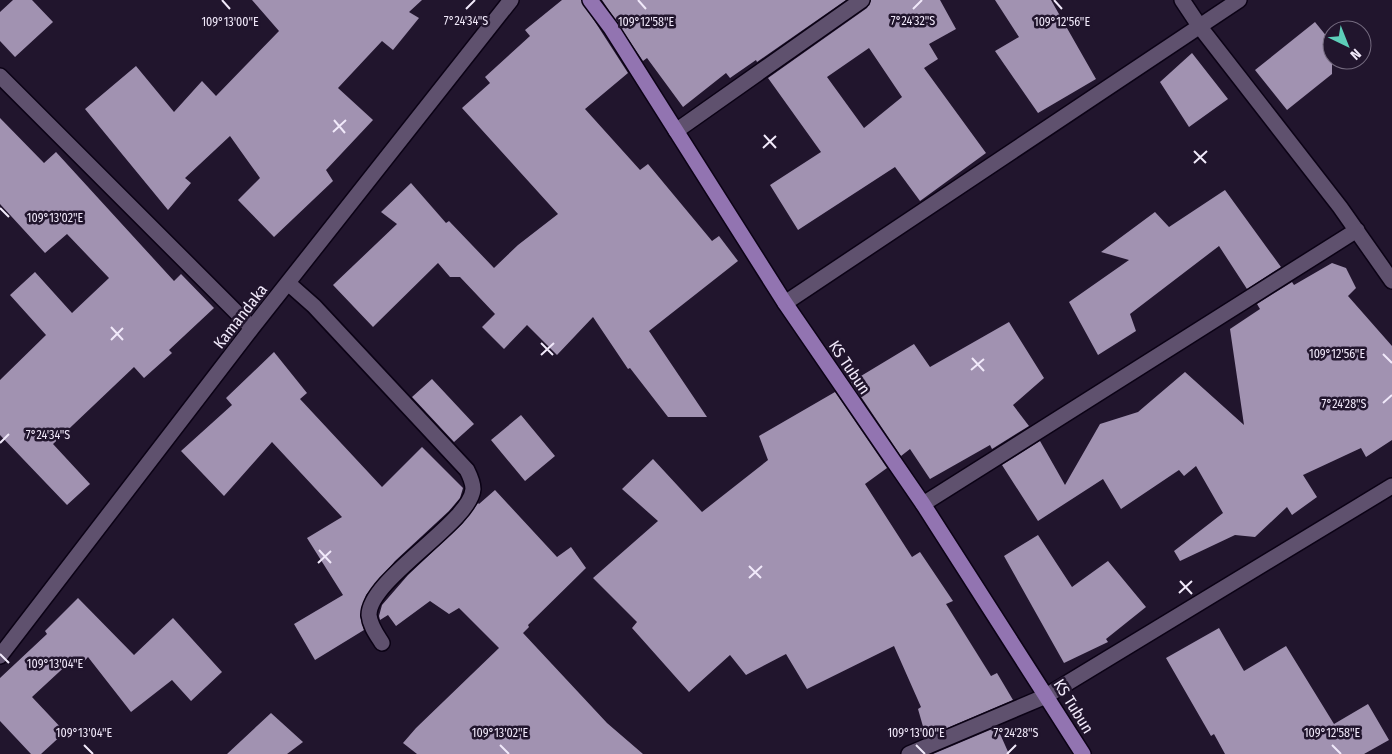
<svg xmlns="http://www.w3.org/2000/svg" width="1392" height="754" viewBox="0 0 1392 754" font-family="'Fira Sans Condensed',sans-serif">
<style>
.building{fill:#a192b1;fill-rule:evenodd}
.lines{fill:none;stroke-linecap:round;stroke-linejoin:round}
.minor-casing{stroke:#0b0215;stroke-width:18}
.major-casing{stroke:#0b0215;stroke-width:18}
.minor{stroke:#5f516e;stroke-width:15}
.major{stroke:#9274b1;stroke-width:15}
.ticks{fill:none;stroke:#f1e9fa;stroke-width:2}
.labels{text-anchor:middle;stroke-width:5;stroke-linejoin:round;paint-order:stroke}
.street-label{font-size:16px;fill:#f1e9fa;stroke:#21152d}
.ticks-label{font-size:12px;text-anchor:middle;fill:#f1e9fa;stroke:#21152d;stroke-width:5;stroke-linejoin:round;paint-order:stroke}
</style>
<rect width="100%" height="100%" fill="#21152d"/>
<path class="building" d="M13,0H32L53,22L15,57L0,41V12Z
M252,0H422L409,12L419,18L393,50L382,41L338,88L373,120L326,170L333,181L274,237L238,200L260,178L230,136L185,178L191,183L168,210L85,109L136,66L174,112L202,81L216,96L279,31Z
M562,0H581L628,73L585,109L640,170L648,164L712,241L719,236L738,261L649,331L707,417H668L630,368L628,369L593,317L557,355L527,325L504,349L482,327L495,314L460,277H450L438,263L373,327L333,285L397,224L381,212L411,183L446,223L449,221L494,268L518,245L558,214L462,108L490,83L485,77L530,36L525,30Z
M602,0H846L757,62L756,60L730,78L726,73L683,107L647,58L643,61Z
M871,0H940L956,29L929,44L938,59L924,68L986,153L920,201L895,167L798,230L770,185L821,152L768,78L867,8ZM869,48L902,97L864,128L827,77Z
M995,0H1051L1096,79L1038,113L995,51L1019,37Z
M1315,22L1332,43V74L1287,110L1255,70Z
M1192,53L1228,99L1189,127L1160,82Z
M0,118L44,163L56,152L174,281L181,274L214,308L169,350L172,353L144,378L134,367L53,444L90,484L67,505L0,435V380L46,335L10,295L35,272L72,313L109,278L67,234L45,253L0,204Z
M1225,190L1281,267L1247,289L1219,246L1130,314L1136,331L1098,355L1069,302L1129,260L1101,252L1155,212L1169,227Z
M1332,263L1346,268L1356,288L1348,296L1392,346V440L1366,457L1361,448L1303,475L1317,497L1292,515L1287,507L1255,537L1235,535L1180,561L1174,551L1223,513L1196,466L1184,476L1179,470L1121,509L1103,479L1038,521L1002,465L1040,441L1065,485L1100,424L1138,412L1185,372L1244,425L1230,329L1260,309L1257,304L1292,282L1294,285Z
M1009,322L1044,378L1013,405L1029,426L992,449L990,445L930,479L910,449L901,456L851,382L914,344L930,367Z
M274,352L307,393L300,399L382,487L422,447L463,488L460,498L449,511L395,561L366,595L360,616L364,630L315,660L294,624L343,595L307,538L342,517L272,442L224,496L181,451L232,405L226,398Z
M432,379L474,424L454,442L412,397Z
M835,392L887,468L865,484L912,557L920,552L953,601L946,604L991,676L997,673L1013,700L926,737L918,709L921,707L894,646L807,689L786,654L746,675L730,655L689,692L632,628L637,622L593,578L658,521L622,489L653,459L702,512L768,460L759,436Z
M521,415L555,456L525,481L491,440Z
M495,490L557,557L571,547L586,568L528,625L529,627L523,633L607,723L643,754H417L403,743L416,728L499,648L459,608L449,614L430,601L396,626L388,615L380,620L379,616L382,605L408,575L462,524L478,503L479,504Z
M1038,535L1072,587L1108,561L1146,607L1106,639L1108,642L1064,663L1004,556Z
M78,598L134,655L173,618L222,672L191,701L172,680L131,712L88,657L79,667L72,660L32,697L65,732L41,754H31L0,721V678L47,634L45,631Z
M1219,628L1244,671L1286,646L1334,724L1368,704L1389,740L1364,754H1225L1214,734L1211,736L1166,658Z
M271,713L303,742L287,754H227Z
M997,727L1009,754H933Z"/>
<g class="lines">
<defs>
<path id="minor" d="M1182,0L1200,27L1340,207L1392,281
M0,76L252,328
M676,131L862,0
M288,283L314,306L467,470C470,476 473,482 473,489C471,522 369,579 369,615C370,626 377,635 382,643
M785,303L1239,0
M923,504L1357,230
M0,656L252,328L511,0
M909,754L1046,696L1392,486"/>
<path id="major" d="M590,0L611,28L785,303L923,504L1083,754"/>
</defs>
<use href="#minor" class="minor-casing"/>
<use href="#major" class="major-casing"/>
<use href="#minor" class="minor"/>
<use href="#major" class="major"/>
</g>
<path class="ticks" d="M222,0L230,9M638,0L646,9M1054,0L1062,9M466,9L475,0M913,9L922,0M334,120L345,133M333,132L346,120M764,135L776,148M763,148L776,136M1194,151L1206,163M1194,163L1207,151M0,208L9,217M111,327L123,340M111,340L123,328M541,343L553,355M1383,354L1392,363M541,355L554,343M972,358L984,371M971,370L984,359M1383,403L1392,395M0,443L9,434M319,550L331,563M318,563L331,551M749,566L761,578M749,578L762,566M1180,581L1192,594M1179,593L1192,581M0,654L9,663M84,745L93,754M500,745L509,754M916,745L925,754M1332,745L1341,754M1007,754L1016,745"/>
<g class="labels">
<g class="street-label">
<text transform="translate(240 316) rotate(-52)" y="6">Kamandaka</text>
<text transform="translate(850 367) rotate(56)" y="6">KS Tubun</text>
<text transform="translate(1074 706) rotate(58)" y="6">KS Tubun</text>
</g>
</g>
<g class="ticks-label">
<text x="466" y="25">7°24'34"S</text>
<text x="913" y="25">7°24'32"S</text>
<text x="230" y="26">109°13'00"E</text>
<text x="1062" y="26">109°12'56"E</text>
<text x="646" y="26">109°12'58"E</text>
<text x="55" y="222">109°13'02"E</text>
<text x="1337" y="358">109°12'56"E</text>
<text x="1344" y="408">7°24'28"S</text>
<text x="48" y="439">7°24'34"S</text>
<text x="55" y="668">109°13'04"E</text>
<text x="84" y="737">109°13'04"E</text>
<text x="500" y="737">109°13'02"E</text>
<text x="916" y="737">109°13'00"E</text>
<text x="1332" y="737">109°12'58"E</text>
<text x="1016" y="737">7°24'28"S</text>
</g>
<g transform="translate(1347 45) rotate(137)"><circle r="24" fill="#21152d" stroke="#746a7f"/>
<path d="M0-4L9 19L0 12L-9 19Z" fill="#5dceb9"/>
<text y="-8" font-size="14" font-weight="bold" text-anchor="middle" fill="#f1e9fa">N</text>
</g>
</svg>
